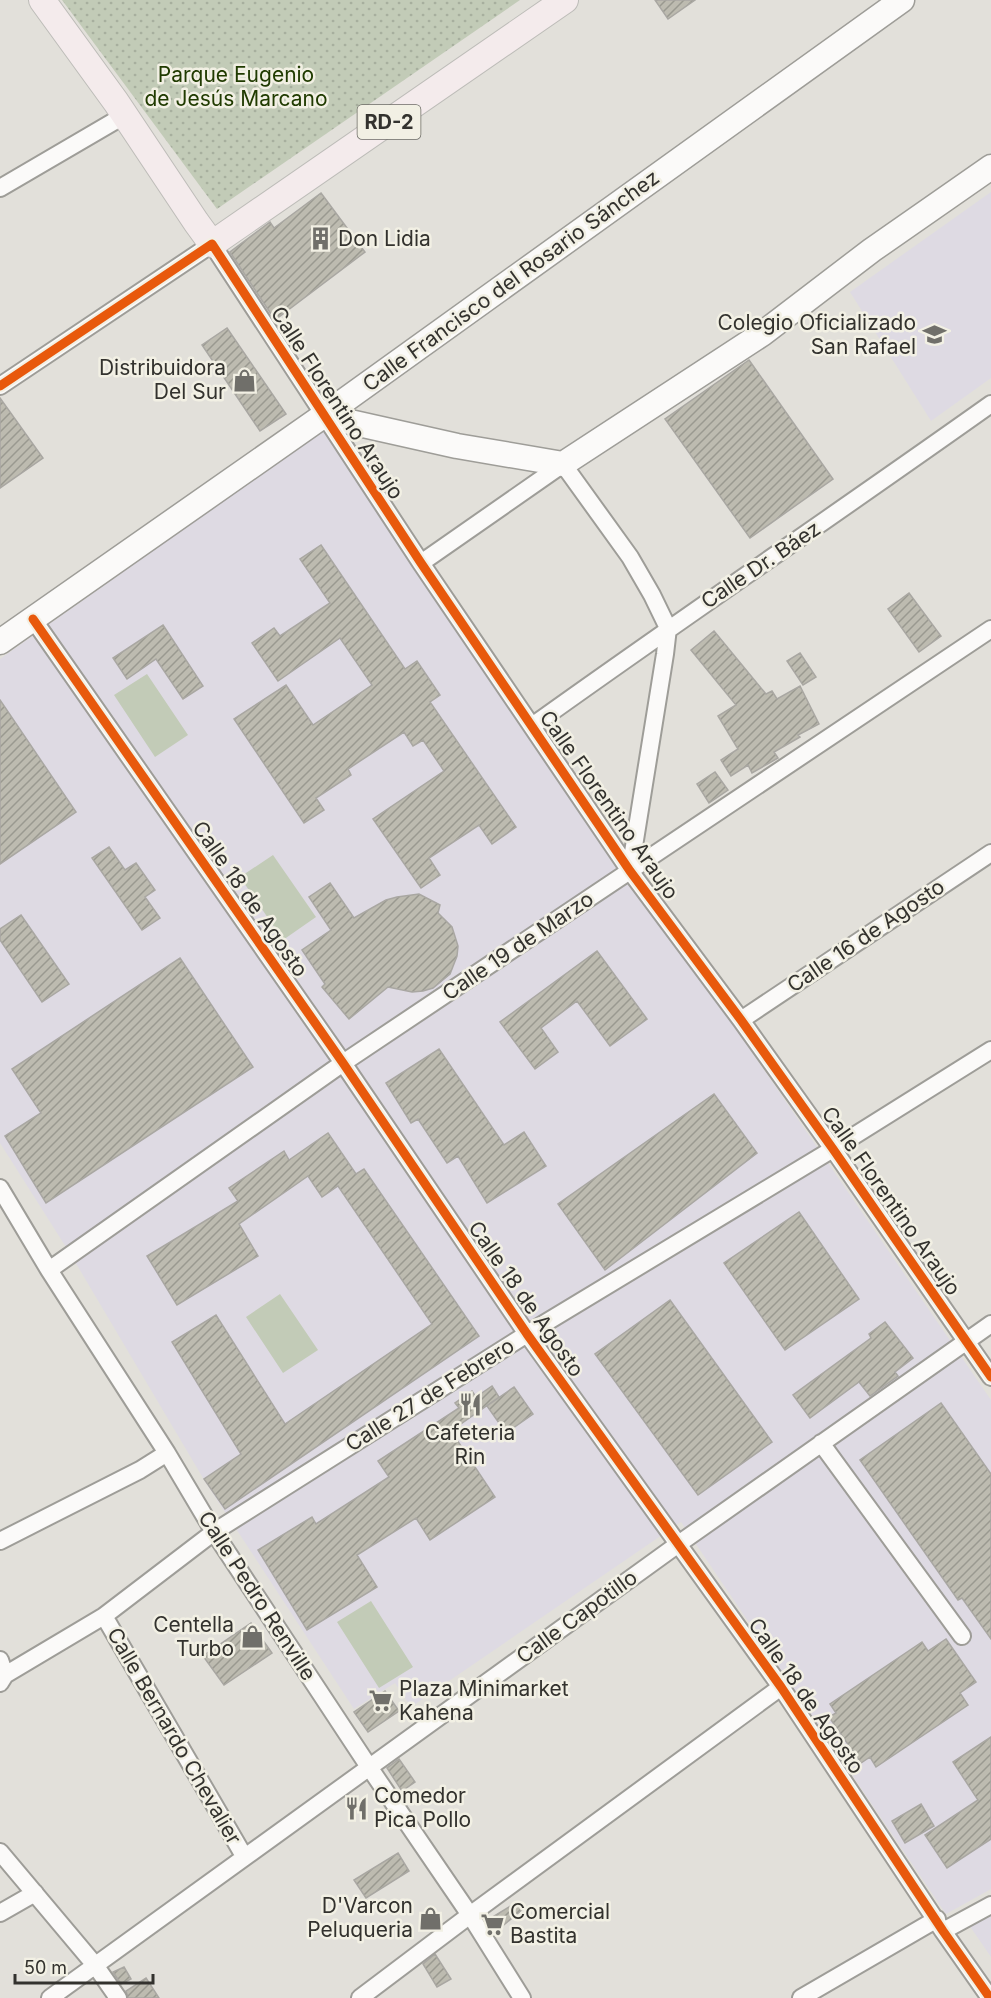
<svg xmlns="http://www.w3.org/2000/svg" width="991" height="1998" viewBox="0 0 991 1998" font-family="Inter,sans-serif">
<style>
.education{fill:#dedae3}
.green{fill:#c2cbb7}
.park{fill:url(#park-dots)}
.building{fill:url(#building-hatch);stroke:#a9a7a2;stroke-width:1.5}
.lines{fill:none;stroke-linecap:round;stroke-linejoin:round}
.street-casing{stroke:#9e9d98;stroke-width:20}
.secondary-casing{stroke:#9e9d98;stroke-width:27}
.primary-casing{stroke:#bdbcb8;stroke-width:28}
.street{stroke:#fbfaf9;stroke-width:16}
.secondary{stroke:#fbfaf9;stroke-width:24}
.primary{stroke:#f4ebec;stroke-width:26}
.cycleway-casing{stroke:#f2f0e4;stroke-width:13}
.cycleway{stroke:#e8590c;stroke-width:9}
.labels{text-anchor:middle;stroke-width:5;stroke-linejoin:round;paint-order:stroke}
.shield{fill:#f2f0e4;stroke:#6c6b65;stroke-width:1.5}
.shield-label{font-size:20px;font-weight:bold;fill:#33322e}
.park-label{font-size:21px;fill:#203b01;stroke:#f2f0e4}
.poi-label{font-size:21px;fill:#33322e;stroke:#f2f0e4;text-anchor:start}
.street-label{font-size:21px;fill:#33322e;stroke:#f2f0e4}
</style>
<defs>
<pattern id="park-dots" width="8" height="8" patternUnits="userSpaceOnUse" patternTransform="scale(1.5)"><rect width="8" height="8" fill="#c2cbb7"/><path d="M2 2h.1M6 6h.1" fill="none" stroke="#a7af9e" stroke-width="1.8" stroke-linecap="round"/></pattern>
<pattern id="building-hatch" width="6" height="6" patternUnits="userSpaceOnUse" patternTransform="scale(1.5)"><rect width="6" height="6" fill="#bdbbb0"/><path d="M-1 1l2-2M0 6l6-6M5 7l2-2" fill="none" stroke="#9a9990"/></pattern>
</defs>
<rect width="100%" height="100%" fill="#e2e0da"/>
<path class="education" d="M991,192V378L931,421L850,292Z
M324,430L991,1400V1889L946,1914L681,1522L411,1707L395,1683L354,1709L206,1483L71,1255L0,1143V659Z
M991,1912V1957L969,1925Z"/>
<path class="green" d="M147,674L188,735L155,757L114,695Z
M273,855L316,917L283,940L240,877Z
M280,1294L318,1350L283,1373L246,1317Z
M371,1601L413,1667L379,1688L337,1622Z"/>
<path class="park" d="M62,0H520L217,209Z"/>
<path class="building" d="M655,0H695L668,19Z
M321,193L365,252L275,320L230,252L270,222L274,228Z
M227,328L286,414L260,431L202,345Z
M749,360L833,479L750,538L665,419Z
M0,398L43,458L0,488Z
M321,545L405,669L417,661L440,695L430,702L516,827L492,844L479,825L429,858L440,875L421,888L373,819L444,771L423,740L413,746L404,732L348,769L351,775L316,798L324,810L304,823L234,719L286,685L313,725L372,685L340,638L278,681L252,643L274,628L280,636L330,603L300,559Z
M909,593L941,636L919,652L888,609Z
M163,625L203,686L183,699L156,659L127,679L113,658Z
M714,631L766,694L772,691L777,699L800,686L819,724L798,735L800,737L774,752L778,758L752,773L748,765L731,776L721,760L738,749L718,716L736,705L691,650Z
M800,653L816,677L803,685L787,661Z
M0,700L76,812L0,864Z
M715,772L728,790L709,803L697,784Z
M109,847L125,870L136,863L155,890L145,897L160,918L142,930L92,858Z
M330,883L354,918L386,900L397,897L419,894L440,905L438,913L452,927L458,946L457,956L450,974L433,988L423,991L412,992L388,987L349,1019L322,987L325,984L302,950L331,930L309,897Z
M21,915L69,984L42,1002L0,940V929Z
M597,951L647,1019L610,1046L577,1001L541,1028L558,1052L535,1069L500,1022Z
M180,958L253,1067L46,1203L5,1136L41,1113L12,1069Z
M439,1049L504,1145L524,1132L546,1166L487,1203L458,1156L447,1163L418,1119L411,1123L386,1083Z
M714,1094L757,1153L605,1270L558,1204Z
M328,1133L356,1174L364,1169L479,1336L225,1509L204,1479L241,1454L172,1342L216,1315L285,1424L432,1324L338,1186L322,1197L308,1176L239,1224L258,1256L177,1305L147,1256L238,1201L229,1188L284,1151L289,1160Z
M799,1212L859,1299L785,1350L724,1263Z
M670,1300L772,1442L698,1495L595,1354Z
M885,1322L913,1358L895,1372L898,1376L870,1396L859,1382L810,1418L793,1395L871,1338L869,1334Z
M492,1386L499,1397L451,1431L495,1497L430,1540L416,1518L357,1555L377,1587L307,1630L258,1550L312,1517L316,1524L389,1477L378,1461L459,1408L455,1403L472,1391L476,1397Z
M514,1387L533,1414L506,1433L487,1406Z
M941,1403L991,1474V1639L962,1598L958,1600L860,1460Z
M251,1623L272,1653L224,1685L203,1656Z
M946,1639L976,1682L960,1693L968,1705L876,1767L870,1757L861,1763L829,1717L836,1713L830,1704L922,1642L928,1651Z
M385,1691L399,1711L368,1732L354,1712Z
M991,1737V1839L947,1868L925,1835L978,1800L953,1762Z
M399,1759L415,1782L402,1791L387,1768Z
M921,1804L934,1826L905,1843L892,1821Z
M398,1853L409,1871L366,1898L354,1880Z
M517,1902L523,1909L494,1933L486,1921Z
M435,1954L451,1979L437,1987L423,1964Z
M124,1967L131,1979L121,1984L113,1972Z
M146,1978L159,1998H128L126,1991Z"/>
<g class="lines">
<defs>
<path id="street" d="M0,188L125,115
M0,386L212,244L421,563L630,871L741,1020L833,1149L991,1377
M421,563L563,464L630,557L652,595L668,628L665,654L630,871
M33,619L343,1063L527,1334L781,1687L943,1931L990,1998
M532,726C684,617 839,512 991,404
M741,1020L991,853
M0,1188L49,1270L167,1453L214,1532L369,1767L470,1915L522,1998
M49,1270L343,1063L991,629
M821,1443L962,1636
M0,1541L140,1470L167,1453
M104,1616L244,1856
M0,1660L5,1675L0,1683
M0,1678L104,1616L214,1532L527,1334L833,1149L991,1050
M0,1852L95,1965L118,1998
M0,1913L35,1893
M943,1931L991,1905
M50,1998L677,1545L991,1324
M360,1998L470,1915L781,1687
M801,1998L937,1919"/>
<path id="secondary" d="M323,416L457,446L563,464L762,334L872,250L991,167
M0,642L323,416L902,0"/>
<path id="primary" d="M42,0L116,102L196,222L212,244L565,0"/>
</defs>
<use href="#street" class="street-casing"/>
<use href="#secondary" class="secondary-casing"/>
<use href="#primary" class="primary-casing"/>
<use href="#street" class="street"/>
<use href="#secondary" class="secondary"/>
<use href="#primary" class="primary"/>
<defs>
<path id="cycleway" d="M0,386L212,244L421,563L630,871L741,1020L833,1149L991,1377
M33,619L343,1063L527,1334L781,1687L943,1931L990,1998"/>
</defs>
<use href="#cycleway" class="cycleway-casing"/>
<use href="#cycleway" class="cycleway"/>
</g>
<defs>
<symbol id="building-bare" viewBox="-9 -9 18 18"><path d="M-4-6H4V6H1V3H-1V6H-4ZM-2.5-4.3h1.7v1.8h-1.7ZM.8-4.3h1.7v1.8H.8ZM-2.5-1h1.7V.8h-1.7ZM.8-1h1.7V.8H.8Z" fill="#706f6a" stroke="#f2f0e4" stroke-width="2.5" paint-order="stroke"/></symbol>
<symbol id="university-bare" viewBox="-9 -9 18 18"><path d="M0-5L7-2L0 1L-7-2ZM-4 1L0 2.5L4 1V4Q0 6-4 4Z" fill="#706f6a" stroke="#f2f0e4" stroke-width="2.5" paint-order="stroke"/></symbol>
<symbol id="shop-bare" viewBox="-9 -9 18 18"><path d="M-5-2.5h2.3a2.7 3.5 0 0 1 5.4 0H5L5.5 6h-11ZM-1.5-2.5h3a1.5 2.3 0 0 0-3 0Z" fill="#706f6a" stroke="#f2f0e4" stroke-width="2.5" paint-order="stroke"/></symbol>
<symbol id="restaurant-bare" viewBox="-9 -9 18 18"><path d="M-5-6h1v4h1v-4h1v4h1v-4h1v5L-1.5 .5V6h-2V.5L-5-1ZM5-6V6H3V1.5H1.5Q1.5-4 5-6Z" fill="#706f6a" stroke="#f2f0e4" stroke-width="2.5" paint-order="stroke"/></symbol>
<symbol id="supermarket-bare" viewBox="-9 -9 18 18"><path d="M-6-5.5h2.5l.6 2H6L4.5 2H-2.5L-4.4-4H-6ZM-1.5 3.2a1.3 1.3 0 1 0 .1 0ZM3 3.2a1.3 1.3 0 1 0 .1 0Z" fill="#706f6a" stroke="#f2f0e4" stroke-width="2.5" paint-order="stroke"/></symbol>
</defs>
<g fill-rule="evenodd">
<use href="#building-bare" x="304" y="222" width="33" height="33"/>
<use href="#university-bare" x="918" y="318" width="33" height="33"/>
<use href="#shop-bare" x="228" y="364" width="33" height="33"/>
<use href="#restaurant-bare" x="454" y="1388" width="33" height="33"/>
<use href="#shop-bare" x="236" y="1620" width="33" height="33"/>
<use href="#supermarket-bare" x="364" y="1684" width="33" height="33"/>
<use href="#restaurant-bare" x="340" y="1792" width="33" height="33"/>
<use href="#shop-bare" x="414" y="1902" width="33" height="33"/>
<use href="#supermarket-bare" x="476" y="1908" width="33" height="33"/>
</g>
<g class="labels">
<rect class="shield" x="357.5" y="105" width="63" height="34" rx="4.5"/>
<g class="shield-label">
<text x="389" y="129">RD-2</text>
</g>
<g class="park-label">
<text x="236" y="82">Parque Eugenio<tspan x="236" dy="24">de Jesús Marcano</tspan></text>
</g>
<g class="poi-label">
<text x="338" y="246">Don Lidia</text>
<text x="916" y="330" text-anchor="end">Colegio Oficializado<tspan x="916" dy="24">San Rafael</tspan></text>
<text x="226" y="375" text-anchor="end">Distribuidora<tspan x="226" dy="24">Del Sur</tspan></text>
<text x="470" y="1440" text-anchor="middle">Cafeteria<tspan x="470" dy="24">Rin</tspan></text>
<text x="234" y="1632" text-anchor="end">Centella<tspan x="234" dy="24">Turbo</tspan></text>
<text x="399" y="1696">Plaza Minimarket<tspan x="399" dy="24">Kahena</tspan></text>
<text x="374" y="1803">Comedor<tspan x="374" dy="24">Pica Pollo</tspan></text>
<text x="413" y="1913" text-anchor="end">D'Varcon<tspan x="413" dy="24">Peluqueria</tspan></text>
<text x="510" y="1919">Comercial<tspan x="510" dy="24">Bastita</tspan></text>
</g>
<g class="street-label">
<text transform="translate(511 281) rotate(-36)" y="7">Calle Francisco del Rosario Sánchez</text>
<text transform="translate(337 403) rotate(57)" y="7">Calle Florentino Araujo</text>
<text transform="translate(761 565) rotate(-34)" y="7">Calle Dr. Báez</text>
<text transform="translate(609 805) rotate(55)" y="7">Calle Florentino Araujo</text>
<text transform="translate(250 899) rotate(55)" y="7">Calle 18 de Agosto</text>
<text transform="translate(866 936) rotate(-34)" y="7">Calle 16 de Agosto</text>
<text transform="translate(518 946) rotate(-34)" y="7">Calle 19 de Marzo</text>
<text transform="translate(891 1201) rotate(55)" y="7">Calle Florentino Araujo</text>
<text transform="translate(526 1299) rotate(55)" y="7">Calle 18 de Agosto</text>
<text transform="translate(430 1395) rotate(-32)" y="7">Calle 27 de Febrero</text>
<text transform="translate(257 1596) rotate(57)" y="7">Calle Pedro Renville</text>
<text transform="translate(577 1617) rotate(-36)" y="7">Calle Capotillo</text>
<text transform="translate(806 1696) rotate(55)" y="7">Calle 18 de Agosto</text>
<text transform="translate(174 1736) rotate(60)" y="7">Calle Bernardo Chevalier</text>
</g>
</g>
<path d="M15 1974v9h138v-9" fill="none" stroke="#33322e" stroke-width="3"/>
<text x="24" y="1974" font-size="18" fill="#33322e" stroke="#f2f0e4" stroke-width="4.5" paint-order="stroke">50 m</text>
</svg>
